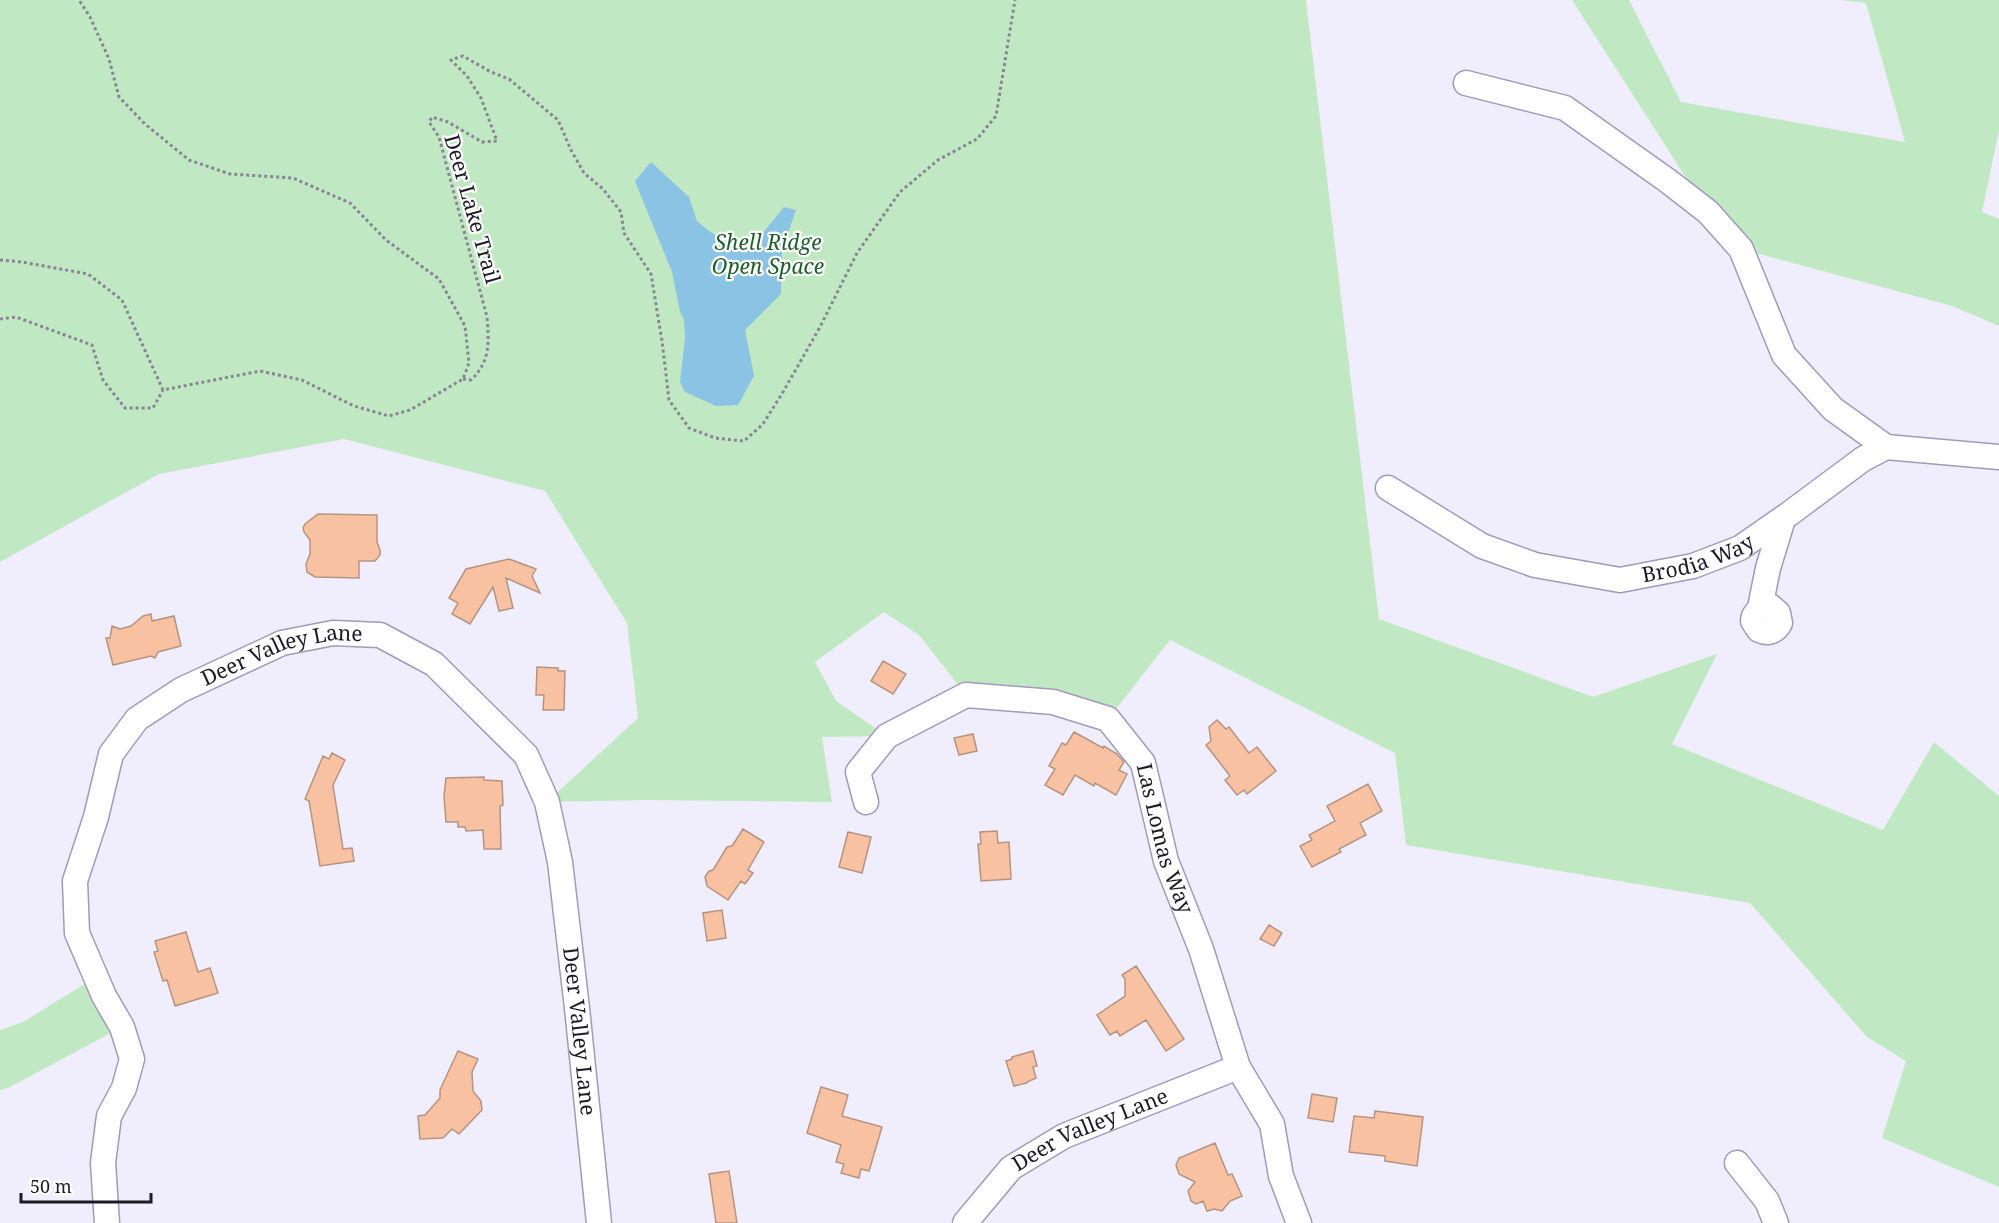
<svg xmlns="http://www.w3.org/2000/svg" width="1999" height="1223" viewBox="0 0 1999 1223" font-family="'Noto Serif',serif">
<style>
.green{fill:#c0e9c3}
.water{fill:#8ac3e3}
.building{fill:#f7c1a2;stroke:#b59481;stroke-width:1.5}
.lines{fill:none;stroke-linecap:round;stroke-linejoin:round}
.minor-casing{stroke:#a19abb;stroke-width:27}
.path{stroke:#888593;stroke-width:3;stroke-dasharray:3 3;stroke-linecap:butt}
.minor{stroke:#fff;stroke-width:24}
.labels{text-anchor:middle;stroke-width:4.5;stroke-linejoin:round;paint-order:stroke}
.street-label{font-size:21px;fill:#1c1a26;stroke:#fff}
.park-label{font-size:21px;font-style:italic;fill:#205f2b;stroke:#fff}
</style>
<rect width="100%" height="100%" fill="#f0edfc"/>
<path class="green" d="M0,0H1306L1379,619L1593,697L1717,654L1672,744L1883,830L1934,742L1999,796V1187L1882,1138L1906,1061L1867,1037L1750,903L1406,845L1395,753L1170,640L1108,719L966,695L919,635L884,612L815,662L836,701L887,736L822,737L832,802L647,800L547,802L638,718L627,623L545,491L344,439L159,474L0,562Z
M1572,0H1629L1681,102L1905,142L1866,3L1840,0H1999V130L1982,212L1999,219V326L1952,306L1741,249L1708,212Z
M96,977L122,1027L10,1087L0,1090V1030L23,1022Z"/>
<path class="water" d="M651,162L689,197L697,221L709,231L746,253L784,207L796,210L782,251L781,294L745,330L754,376L738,405L716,406L685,392L680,382L685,338L684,319L680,312L672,272L635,181Z"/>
<path class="building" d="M318,514L377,515V542L380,550V555L375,561H359V578L315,577L307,572L306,564L310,554V540L304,532L303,528L305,524Z
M509,559L536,569L532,576L540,593L506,578L513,608L499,611L493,587L470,624L452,614L458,603L449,598L466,569Z
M151,614L152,621L174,616L181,646L158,652L155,658L151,656L113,665L106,638H110L112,626L120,629L131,626L143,616Z
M883,661L906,674L893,694L871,681Z
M537,667L558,668V671H565L564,710H543L544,695H536Z
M1217,720L1226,729L1229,727L1249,753L1257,747L1276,771L1247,794L1244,790L1237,795L1225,780L1230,776L1206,745L1211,741L1209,727Z
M1074,732L1103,748L1104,746L1117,754L1124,762L1119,770L1127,774L1116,795L1095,783L1094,786L1075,775L1063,795L1045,785L1055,769L1049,766L1062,743L1066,745Z
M973,734L977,751L959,755L954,738Z
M332,753L345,760L333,785L343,849L352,848L354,861L320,866L309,801L305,799L323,756L329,759Z
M484,777V780L502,781L503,805L500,806L501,849H484L483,830L466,831L465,827H458V822H446L444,796L446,778Z
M1368,784L1382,811L1360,823L1366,835L1339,849L1341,852L1312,867L1300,846L1312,840L1309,835L1335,821L1327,806Z
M743,829L764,842L748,870L753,873L745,884L741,881L728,900L707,886L705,877L709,871L713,870L727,847L732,846Z
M997,831L998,843L1009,842L1011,879L981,881L978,844H981L980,832Z
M848,832L871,837L862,873L839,867Z
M722,910L726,938L707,941L703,913Z
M1269,925L1282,933L1274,946L1260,939Z
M186,932L198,972L210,968L218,993L175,1006L167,980L163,981L154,952L158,951L155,941Z
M1136,966L1184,1039L1166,1051L1146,1020L1120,1036L1117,1031L1110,1035L1097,1015L1125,996V979L1122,975Z
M458,1051L478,1059L472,1072L473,1091L481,1101L482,1110L459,1134L452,1129L443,1138L420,1139L418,1116L425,1115L440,1098V1090Z
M1033,1051L1037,1066L1033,1067L1036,1078L1027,1082V1083L1014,1086L1006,1061L1012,1059V1057Z
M821,1087L848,1095L842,1116L882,1127L869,1171L861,1169L859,1178L841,1173L844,1164L836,1162L841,1145L807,1133Z
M1312,1094L1337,1098L1333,1122L1308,1118Z
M1375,1111L1423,1117L1417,1166L1385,1161V1156L1349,1152L1354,1116L1374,1118Z
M1215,1143L1228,1175L1232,1174L1242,1196L1230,1201L1222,1211L1214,1209L1207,1211L1203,1201L1196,1204L1191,1201L1188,1191L1195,1182L1179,1174L1176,1165L1179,1158Z
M729,1171L737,1223H716L709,1174Z"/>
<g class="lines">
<defs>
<g id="minor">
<path d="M1466,83L1565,108L1668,181L1708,212L1741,249L1784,355L1833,409L1886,447"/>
<path id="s1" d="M1388,488L1482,546L1535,565L1620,580L1693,566L1740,548L1789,514L1863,459L1886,447L1999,457"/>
<path d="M1760,608L1770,606L1778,613L1780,623C1775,632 1768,634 1759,630L1753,621L1754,616L1760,608L1768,568L1783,519"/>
<path id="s2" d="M866,802L858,772L887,736L966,695L1053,702L1108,719L1143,763L1166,861L1201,949L1238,1067L1272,1124L1281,1176L1299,1223"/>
<path d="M1737,1163L1767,1201L1776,1223"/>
<path id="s3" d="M107,1223L103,1163L109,1116L124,1088L132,1059L122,1027L104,996L77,933L75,881L96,817L111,754L137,719L181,690L282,643L333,633L380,635L434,664L526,755L547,802L560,862L577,1008L599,1223"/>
<path id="s4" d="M965,1223L1011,1168L1064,1136L1238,1067"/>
</g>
</defs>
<use href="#minor" class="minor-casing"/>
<path class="path" d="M0,260L22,262L88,274L122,300L163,390L260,371L302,380L354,406L389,416L410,410L463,379L469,363L465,326L439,279L386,240L350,203L293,178L230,174L189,160L145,124L119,97L109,59L90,17L79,0
M0,319L16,317L92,345L103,380L125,408H153L163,390
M463,379L471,380C491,361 489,341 487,317L439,137L429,122L432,117L448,122L482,142L497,141L481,98L467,76L451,60L463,56L491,72L509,79L558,120L571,150L584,173L603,189L621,212L624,233L651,274L662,341L669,400L689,428L715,438L744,441L763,424L783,392L820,327L857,253L900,192L938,160L977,139L996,116L1015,0"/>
<use href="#minor" class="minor"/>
</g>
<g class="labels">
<g class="street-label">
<text transform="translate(472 209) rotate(74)" y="7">Deer Lake Trail</text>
<text dy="7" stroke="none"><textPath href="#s1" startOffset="334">Brodia Way</textPath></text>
<text dy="7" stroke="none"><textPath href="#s3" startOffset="696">Deer Valley Lane</textPath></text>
<text dy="7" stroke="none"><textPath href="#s2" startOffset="446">Las Lomas Way</textPath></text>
<text dy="7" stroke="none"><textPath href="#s3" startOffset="1272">Deer Valley Lane</textPath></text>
<text dy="7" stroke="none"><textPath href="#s4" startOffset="160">Deer Valley Lane</textPath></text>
</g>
<g class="park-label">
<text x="768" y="250">Shell Ridge<tspan x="768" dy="24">Open Space</tspan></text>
</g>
</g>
<path d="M21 1193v9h130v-9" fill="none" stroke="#1c1a26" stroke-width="3"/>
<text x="30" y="1193" font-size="18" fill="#1c1a26" stroke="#ffffff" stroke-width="4.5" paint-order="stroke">50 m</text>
</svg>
